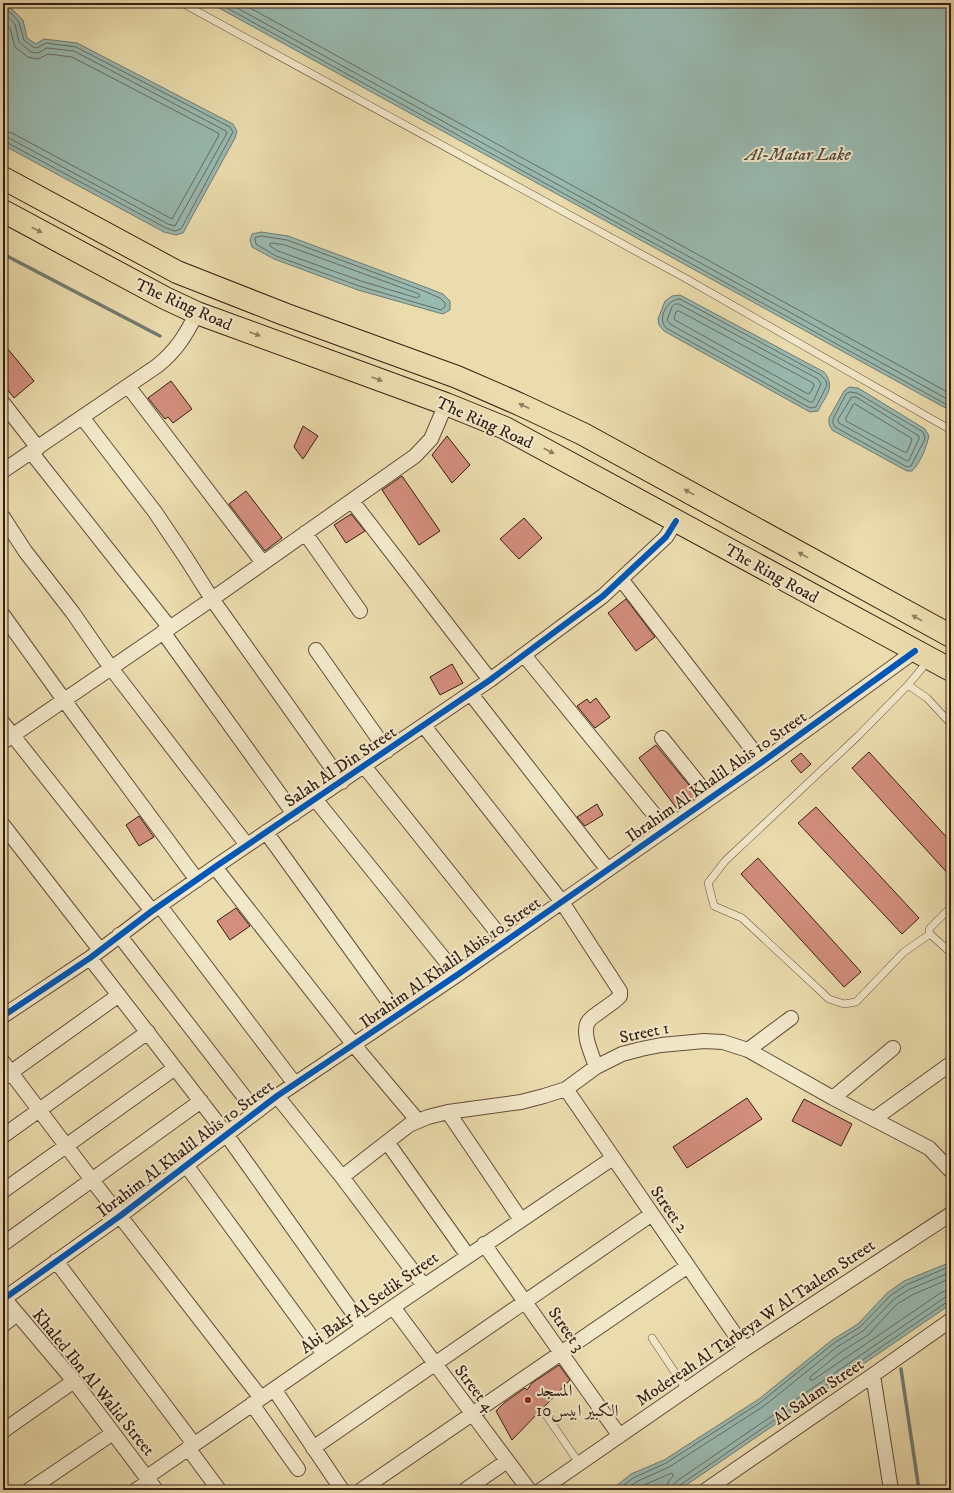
<svg xmlns="http://www.w3.org/2000/svg" width="954" height="1493" viewBox="0 0 954 1493" font-family="'IM FELL DW Pica',Amiri,serif">
<style>
.water{fill:#99bab1;stroke:#717b72}
.lines{fill:none;stroke-linecap:round;stroke-linejoin:round}
.shore{stroke:#676c62;stroke-width:1}
.stream{stroke:#717b72;stroke-width:3.5}
.building{fill:#d38e7d;stroke:#351d13}
.lane-casing{stroke:#624d3a;stroke-width:8}
.street-casing{stroke:#624d3a;stroke-width:16}
.primary-casing{stroke:#351d13;stroke-width:24}
.lane{stroke:#f2e8ca;stroke-width:7}
.street{stroke:#f2e8ca;stroke-width:14}
.primary{stroke:#ebdcad;stroke-width:22}
.cycleway-casing{stroke:#f2e8ca;stroke-width:8}
.cycleway{stroke:#0057b8;stroke-width:6}
.oneway{fill:#907c60}
.poi-dot{fill:#8f2418;stroke:#f2e8ca;stroke-width:1.5}
.labels{text-anchor:middle;stroke-width:4;stroke-linejoin:round;paint-order:stroke}
.street-label{font-size:17px;fill:#351d13;stroke:#f2e8ca}
.poi-label{font-size:17px;fill:#351d13;stroke:#f2e8ca;text-anchor:start}
.water-label{font-size:18px;font-style:italic;fill:#534c42;stroke:#f2e8ca}
</style>
<rect width="100%" height="100%" fill="#ebdcad"/>
<filter id="stains"><feTurbulence type="fractalNoise" baseFrequency=".005" numOctaves="4"/><feColorMatrix values="0 0 0 0 .2 0 0 0 0 .09 0 0 0 0 .02 0 0 0 .5 -.17"/></filter>
<radialGradient id="worn" r=".72"><stop offset=".6" stop-color="#630" stop-opacity="0"/><stop offset="1" stop-color="#630" stop-opacity=".3"/></radialGradient>
<path class="water" d="M210,3H951V411Z
M3,4L13,10L23,20L27,38L36,44L44,39L77,43L233,124L237,131L235,138L183,233L176,235L164,232L3,145Z
M261,232L288,236L425,287L443,294L450,301V310L443,314L432,311L358,290L274,259L252,247L250,240L252,234Z
M680,295L824,372C836,387 826,395 818,411L810,412L664,331L659,325L658,319L665,301L672,296Z
M849,387L858,388L925,429L929,436C926,448 921,462 912,471H907L832,430L829,424V418L844,391Z
M951,1262V1304L679,1490H611L631,1474L664,1460L759,1399L832,1340L858,1324L887,1293L904,1281Z"/>
<g class="lines">
<path class="shore" d="M218,3L951,407
M228,3L951,401
M241,3L951,394
M3,9L11,13L19,22L24,40L33,47L37,48L46,43L76,47L230,127L233,132L181,229L175,231L166,228L6,142H3
M3,14L8,17L15,24L19,42L31,52L38,53L47,48L74,51L226,131L227,133L175,226L168,224L9,138L3,137
M3,21L10,28L15,47L28,57L38,59L48,54L72,57L218,133L219,135L172,219L12,133L3,131
M261,236L287,240L424,291L440,298L445,303V307L441,310L359,286L276,256L256,244L255,238Z
M272,243L285,245L419,294L420,296L417,298L361,281L278,251L270,246V244Z
M680,299L821,375L826,381L827,385L816,407L810,408L666,328C657,318 667,299 680,299Z
M675,304H679L818,379L821,384L813,402H810L670,324L667,320L672,307Z
M679,311L813,383L814,386L810,393L808,394L675,320L674,318L676,312Z
M850,392L857,393L923,432L925,437L924,441L911,466L907,467L835,427L833,423V419L846,394Z
M852,397H856L919,436V439L909,460L907,461L839,423L838,420Z
M855,404L911,438L912,440L907,452H904L846,421V418L853,405Z
M951,1278L912,1295L897,1304L868,1335L841,1352L810,1377V1380H813L942,1292L951,1290
M617,1490L633,1478L666,1463L761,1402L834,1343L860,1327L890,1296L906,1285L951,1266
M625,1490L636,1482L669,1467L764,1406L837,1347L863,1331L893,1300L908,1290L951,1272
M635,1490L639,1487L672,1473L673,1476L668,1482L667,1490
M673,1490V1485L677,1481L944,1298L951,1296
M678,1490L680,1485L947,1302L951,1301"/>
<path class="stream" d="M3,254L160,336
M901,1369L919,1490"/>
</g>
<path class="building" d="M3,343L34,381L14,398L3,384Z
M171,381L192,409L173,423L168,417L165,419L148,398Z
M303,426L318,436L303,459L294,447Z
M447,436L470,465L452,483L432,455Z
M402,476L440,531L419,545L382,490Z
M246,491L282,538L265,551L229,504Z
M351,514L365,531L346,543L334,525Z
M524,518L542,538L519,559L500,539Z
M626,599L655,637L636,651L608,613Z
M452,664L463,683L440,695L430,677Z
M596,698L610,717L595,728L577,706L587,699L590,703Z
M656,745L698,796L678,810L639,758Z
M869,752L951,842V877L852,768Z
M801,753L811,764L801,773L791,761Z
M597,804L603,815L585,826L577,817Z
M816,807L919,918L902,934L798,823Z
M139,816L154,837L139,846L126,825Z
M758,858L861,972L844,987L741,874Z
M236,908L250,926L230,940L217,921Z
M747,1098L762,1119L687,1168L673,1147Z
M804,1099L852,1124L841,1146L792,1121Z
M559,1365L570,1380L512,1440L496,1411L504,1403L525,1388L527,1390L532,1383Z"/>
<g class="lines">
<defs>
<path id="lane" d="M182,3L685,278L951,430
M928,661L908,685L858,736L725,861L708,883L714,906L742,918L829,999L844,1004L856,1002L904,952L930,934
M908,685L927,698L951,724
M951,907L931,927L929,930L930,934L951,953
M652,1338L686,1389
M546,1415L579,1463"/>
<path id="street" d="M128,386L263,563
M3,403L38,448
M82,417L155,512L186,558L212,599L342,782
M31,452L170,628
M3,471L157,366C177,350 185,336 197,313
M352,501L490,680
M3,517L25,551L73,613L111,668L247,845
M305,533L360,611
M621,579L762,762
M3,615L64,700L197,880
M163,632L294,814
M316,650L387,751
M524,655L666,829
M471,694L608,870
M3,723L152,911
M424,726L562,902L620,991V996C615,1002 607,1006 601,1011C596,1015 589,1018 587,1024C583,1037 592,1054 596,1067
M662,738L710,798
M3,742L212,599L415,456L431,439L446,404
M364,766L505,942
M315,799L457,975
M3,825L100,950
M266,832L398,1015
M215,867L354,1045L418,1121
M160,906L295,1084
M119,935L256,1112
M90,958L226,1134L363,1327
M3,1016L90,958L152,911L215,867L490,680L603,596L666,537L676,521
M748,1050L791,1018
M3,1062L92,1180L261,1398
M3,1078L119,995
M566,1089L745,1349
M277,1096L342,1177L424,1286
M833,1098L893,1048
M448,1112L521,1220
M874,1119L949,1065
M3,1136L148,1032
M387,1142L468,1256
M186,1165L324,1354
M342,1177L409,1125L428,1117L448,1112L521,1102L544,1096L566,1089L596,1067L622,1054L641,1049L661,1045L704,1041L723,1042L748,1050L833,1098L929,1148L951,1171
M3,1191L175,1068
M3,1244L201,1101
M484,1244L619,1435
M56,1261L194,1444
M3,1297L74,1381L156,1490
M5,1298L120,1216L277,1096L457,975L762,762L915,651
M393,1307L529,1490
M3,1325L17,1314
M873,1375L891,1490
M274,1389L342,1490
M252,1404L298,1469
M3,1431L74,1381
M188,1448L219,1490
M313,1448L652,1214
M147,1477L393,1307L613,1158
M29,1490L113,1433
M136,1490L150,1481
M361,1490L688,1266
M465,1490L507,1461
M541,1490L745,1349L951,1214
M706,1490L873,1375L951,1320"/>
<path id="primary" d="M3,178L177,272L284,314L457,377L519,404L583,434L951,636
M3,211L165,298L197,313L446,404L505,428L951,670"/>
</defs>
<use href="#lane" class="lane-casing"/>
<use href="#street" class="street-casing"/>
<use href="#primary" class="primary-casing"/>
<use href="#lane" class="lane"/>
<use href="#street" class="street"/>
<use href="#primary" class="primary"/>
<defs>
<path id="cycleway" d="M3,1016L90,958L152,911L215,867L490,680L603,596L666,537L676,521
M5,1298L120,1216L277,1096L457,975L762,762L915,651"/>
</defs>
<use href="#cycleway" class="cycleway-casing"/>
<use href="#cycleway" class="cycleway"/>
</g>
<defs><path id="oneway-solid" d="M-6-.8H1V-3.2L6.5 0L1 3.2V.8H-6Z"/></defs>
<g class="oneway">
<use href="#oneway-solid" transform="translate(37 230) rotate(28)"/>
<use href="#oneway-solid" transform="translate(255 334) rotate(20)"/>
<use href="#oneway-solid" transform="translate(377 379) rotate(20)"/>
<use href="#oneway-solid" transform="translate(524 406) rotate(-155)"/>
<use href="#oneway-solid" transform="translate(549 451) rotate(28)"/>
<use href="#oneway-solid" transform="translate(689 492) rotate(-151)"/>
<use href="#oneway-solid" transform="translate(803 555) rotate(-151)"/>
<use href="#oneway-solid" transform="translate(917 618) rotate(-151)"/>
</g>
<circle class="poi-dot" cx="528" cy="1400" r="4"/>
<g class="labels">
<g class="street-label">
<text transform="translate(184 304) rotate(24)" y="6">The Ring Road</text>
<text transform="translate(485 422) rotate(24)" y="6">The Ring Road</text>
<text transform="translate(772 573) rotate(29)" y="6">The Ring Road</text>
<text transform="translate(340 766) rotate(-34)" y="6">Salah Al Din Street</text>
<text transform="translate(716 776) rotate(-35)" y="6">Ibrahim Al Khalil Abis 10 Street</text>
<text transform="translate(450 962) rotate(-35)" y="6">Ibrahim Al Khalil Abis 10 Street</text>
<text transform="translate(644 1032) rotate(-12)" y="6">Street 1</text>
<text transform="translate(185 1148) rotate(-37)" y="6">Ibrahim Al Khalil Abis 10 Street</text>
<text transform="translate(670 1209) rotate(55)" y="6">Street 2</text>
<text transform="translate(369 1302) rotate(-35)" y="6">Abi Bakr Al Sedik Street</text>
<text transform="translate(755 1322) rotate(-34)" y="6">Modereah Al Tarbeya W Al Taalem Street</text>
<text transform="translate(567 1329) rotate(55)" y="6">Street 3</text>
<text transform="translate(94 1382) rotate(51)" y="6">Khaled Ibn Al Walid Street</text>
<text transform="translate(475 1388) rotate(53)" y="6">Street 4</text>
<text transform="translate(818 1391) rotate(-34)" y="6">Al Salam Street</text>
</g>
<g class="poi-label">
<text x="536" y="1396">المسجد<tspan x="536" dy="20">الكبير ابيس10</tspan></text>
</g>
<g class="water-label">
<text x="798" y="160">Al-Matar Lake</text>
</g>
</g>
<rect width="954" height="1493" fill="none" stroke="#ebdcad" stroke-width="16"/>
<rect x="4" y="4" width="946" height="1485" fill="none" stroke="#351d13" stroke-width="2"/>
<rect x="8" y="8" width="938" height="1477" fill="none" stroke="#351d13"/>
<rect width="100%" height="100%" filter="url(#stains)"/>
<rect width="100%" height="100%" fill="url(#worn)"/>
</svg>
